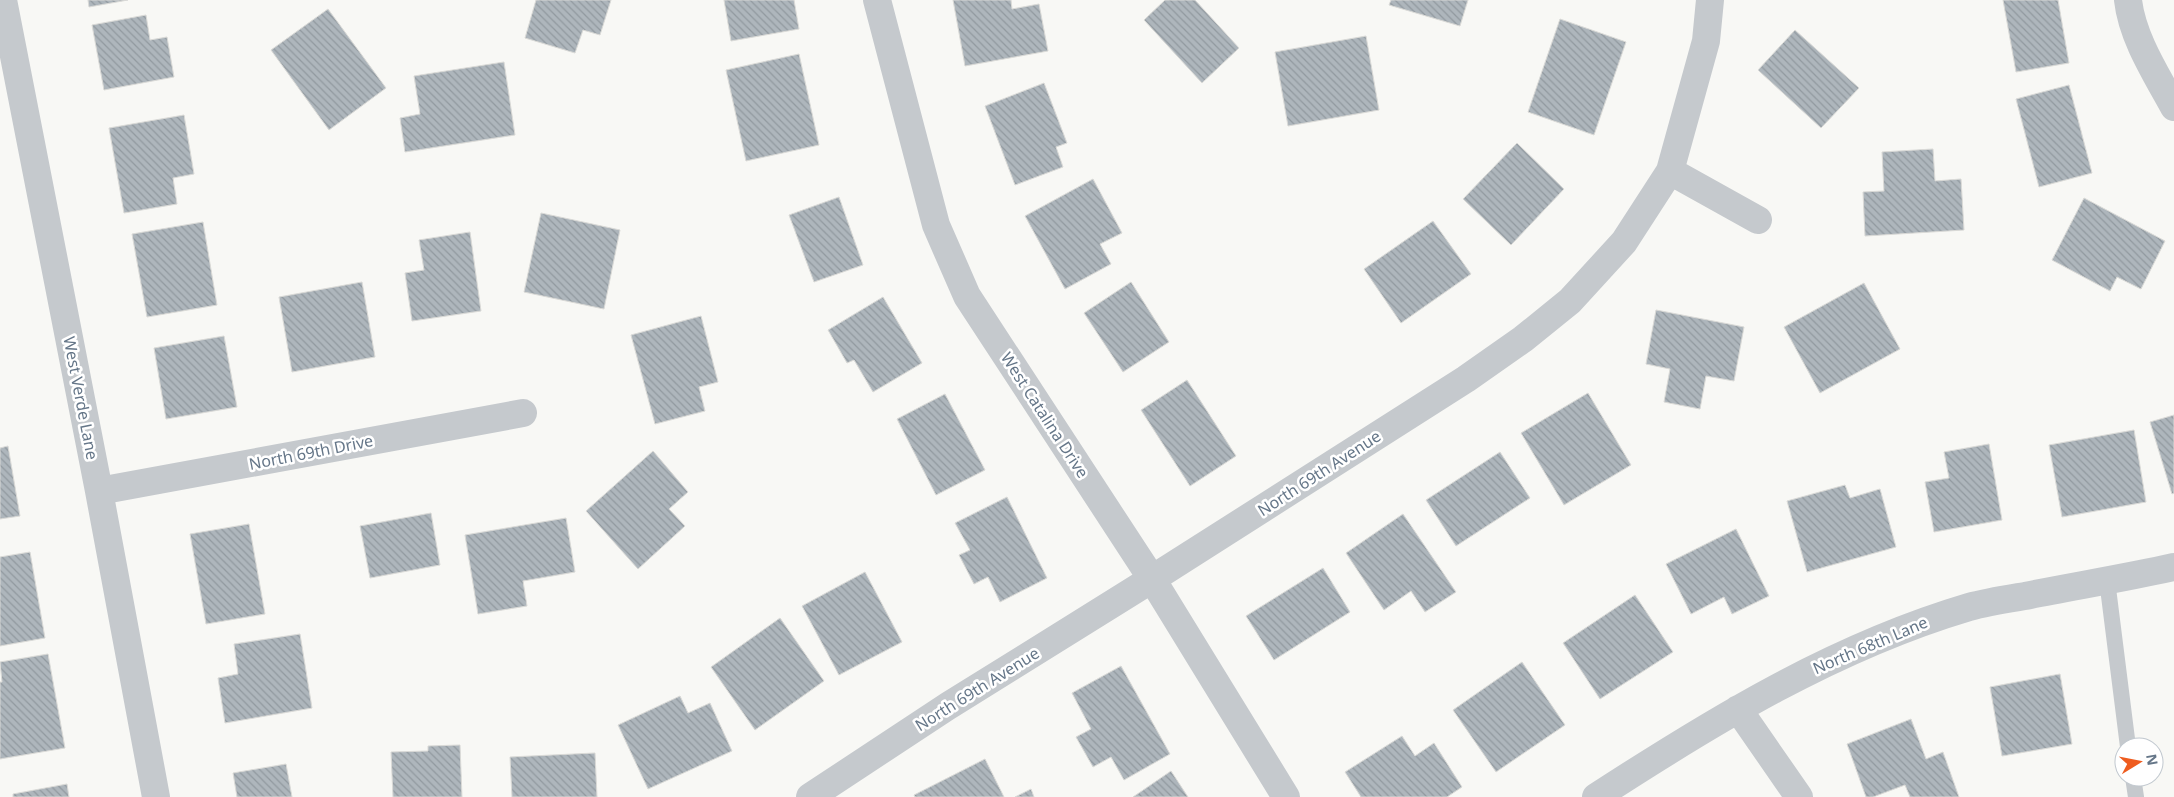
<svg xmlns="http://www.w3.org/2000/svg" width="2174" height="797" viewBox="0 0 2174 797" font-family="'Noto Sans',sans-serif">
<style>
.building{fill:url(#building-back-hatch);stroke:#dadad7}
.lines{fill:none;stroke-linecap:round;stroke-linejoin:round}
.lane{stroke:#c5c9cd;stroke-width:16}
.street{stroke:#c5c9cd;stroke-width:28}
.labels{text-anchor:middle;stroke-width:5;stroke-linejoin:round;paint-order:stroke}
.street-label{font-size:16px;fill:#657688;stroke:#fff}
</style>
<defs>
<pattern id="building-back-hatch" width="6" height="6" patternUnits="userSpaceOnUse" patternTransform="scale(1.25)"><rect width="6" height="6" fill="#aeb6bc"/><path d="M-1 5l2 2M0 0l6 6M5-1l2 2" fill="none" stroke="#91999f"/></pattern>
</defs>
<rect width="100%" height="100%" fill="#f8f8f5"/>
<path class="building" d="M88,0H128L89,7Z
M536,0H611L600,35L583,30L575,53L525,38Z
M724,0H794L799,29L731,41Z
M953,0H1011L1012,9L1039,4L1048,51L965,66Z
M1165,0H1195L1239,48L1202,83L1144,20Z
M1391,0H1468L1460,26L1389,5Z
M2003,0H2058L2069,63L2016,72Z
M328,9L386,88L329,130L271,50Z
M146,15L150,40L167,37L174,77L104,90L92,25Z
M1560,19L1626,42L1594,135L1528,112Z
M1795,30L1859,88L1821,128L1758,70Z
M1366,36L1379,110L1288,126L1275,52Z
M799,54L819,145L746,161L726,70Z
M504,62L515,135L405,152L400,118L420,114L414,76Z
M1044,83L1067,143L1056,147L1063,167L1015,185L985,106Z
M2069,85L2092,173L2039,187L2016,99Z
M184,115L194,174L173,178L177,204L124,213L109,128Z
M1517,143L1564,189L1511,245L1463,199Z
M1933,149L1935,181L1961,179L1964,230L1865,236L1863,192L1884,191L1882,152Z
M1093,179L1122,233L1100,244L1111,264L1065,289L1025,216Z
M839,197L863,265L814,282L789,215Z
M2084,198L2165,241L2141,289L2117,277L2110,291L2052,260Z
M541,213L620,230L604,309L524,292Z
M1433,221L1471,274L1401,323L1364,269Z
M203,222L217,305L147,317L132,234Z
M470,232L481,311L412,321L405,273L424,270L419,240Z
M362,282L375,357L292,372L279,297Z
M1131,282L1169,342L1123,372L1084,313Z
M1864,283L1900,349L1820,393L1784,327Z
M883,297L922,363L873,392L854,360L847,363L828,330Z
M1656,310L1744,327L1734,381L1706,376L1700,409L1664,402L1670,369L1646,364Z
M701,316L718,382L699,387L705,411L655,424L631,335Z
M224,336L237,407L166,419L154,348Z
M1187,380L1236,456L1190,486L1141,410Z
M1588,393L1631,465L1564,505L1521,433Z
M945,394L985,470L936,495L897,419Z
M2174,415V493L2172,494L2150,422Z
M2134,430L2146,502L2062,517L2049,445Z
M1989,444L2002,520L1934,532L1925,482L1949,478L1944,452Z
M8,446L20,516L0,519V448Z
M653,451L688,492L669,509L685,526L638,569L586,511Z
M1500,452L1530,498L1456,546L1426,500Z
M1845,485L1850,498L1880,489L1896,547L1807,572L1787,501Z
M1007,497L1047,578L1000,602L988,577L974,584L959,555L970,550L955,523Z
M431,513L440,565L370,578L360,526Z
M1403,514L1456,592L1425,612L1411,591L1384,610L1346,553Z
M566,518L575,572L523,581L527,606L478,614L465,535Z
M249,524L265,614L206,624L190,534Z
M1736,529L1769,596L1732,614L1724,597L1691,614L1666,564Z
M30,552L45,638L0,646V557Z
M1323,568L1350,612L1274,660L1246,616Z
M865,572L902,642L839,675L802,606Z
M1635,595L1673,652L1600,699L1563,643Z
M780,618L824,681L755,730L711,667Z
M300,634L312,708L225,723L218,678L238,674L234,644Z
M48,654L65,748L0,759V682H2L0,662Z
M1522,662L1565,725L1496,772L1453,710Z
M1121,666L1170,754L1124,780L1111,757L1093,767L1076,737L1091,729L1072,693Z
M2060,674L2072,744L2002,756L1990,687Z
M680,696L688,713L710,703L732,751L648,789L618,725Z
M1911,719L1926,759L1943,752L1959,797H1910L1905,785L1873,797H1866L1847,744Z
M1402,736L1415,756L1434,743L1462,787L1447,797H1361L1345,772Z
M460,745L462,797H393L391,752L428,751V746Z
M595,753L597,797H512L510,757Z
M985,759L1004,797H915L914,795Z
M286,764L292,797H237L233,773Z
M1171,771L1188,797H1133Z
M67,784L69,797H13V794Z
M1031,789L1034,797H1015Z"/>
<g class="lines">
<path class="lane" d="M2107,580L2128,747
M2133,777L2136,797"/>
<path class="street" d="M3,0L99,491L156,797
M877,0L936,225L967,296L1152,579L1286,797
M2128,0C2132,37 2156,74 2174,107
M1670,171L1758,220
M99,491L523,413
M1738,709L1799,797
M810,797L948,706L1152,579L1466,379L1523,339L1570,301L1624,242L1670,171L1706,41L1710,0
M1596,797C1713,721 1834,647 1969,607C1987,602 2007,599 2025,596C2075,586 2125,578 2174,567"/>
</g>
<g class="labels">
<g class="street-label">
<text transform="translate(81 398) rotate(79)" y="6">West Verde Lane</text>
<text transform="translate(1045 415) rotate(57)" y="6">West Catalina Drive</text>
<text transform="translate(311 452) rotate(-11)" y="6">North 69th Drive</text>
<text transform="translate(1319 473) rotate(-33)" y="6">North 69th Avenue</text>
<text transform="translate(1870 645) rotate(-23)" y="6">North 68th Lane</text>
<text transform="translate(977 689) rotate(-32)" y="6">North 69th Avenue</text>
</g>
</g>
<g transform="translate(2139 762) rotate(80)"><circle r="24" fill="#ffffff" stroke="#c1c8cf"/>
<path d="M0-4L9 19L0 12L-9 19Z" fill="#ee5c1f"/>
<text y="-8" font-size="14" font-weight="bold" text-anchor="middle" fill="#657688">N</text>
</g>
</svg>
